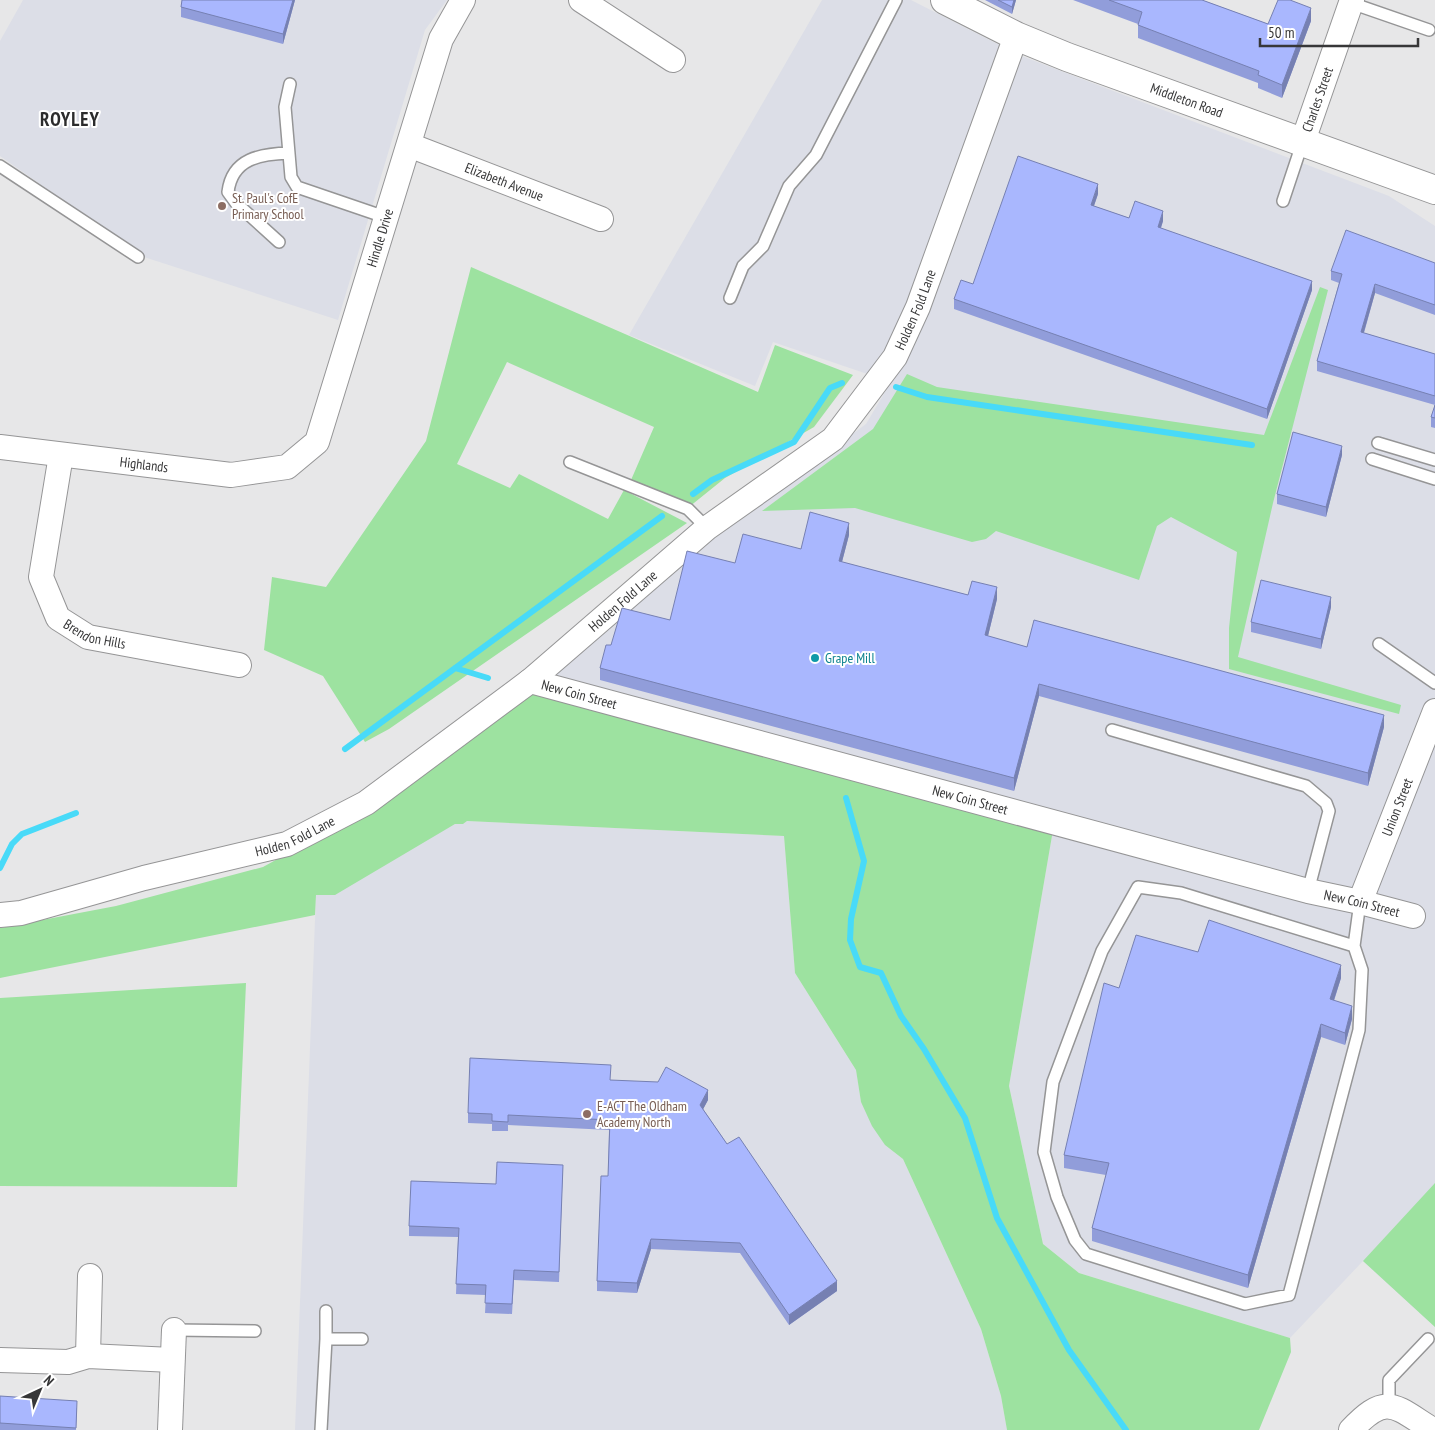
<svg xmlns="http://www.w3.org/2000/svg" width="1435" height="1430" viewBox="0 0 1435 1430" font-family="'PT Sans Narrow',sans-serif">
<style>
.built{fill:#dcdee7}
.green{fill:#9de2a0}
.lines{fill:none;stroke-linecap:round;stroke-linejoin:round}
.stream{stroke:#48daf8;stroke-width:6}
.service-casing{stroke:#959596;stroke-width:14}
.minor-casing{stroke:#959596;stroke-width:26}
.secondary-casing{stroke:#959596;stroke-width:30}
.service{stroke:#fff;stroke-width:11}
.minor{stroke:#fff;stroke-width:24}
.secondary{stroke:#fff;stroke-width:28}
.wall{fill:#919dda}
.shaded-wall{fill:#7680b2}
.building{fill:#a9b7fe;stroke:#7680b2}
.education-dot{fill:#8d6e63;stroke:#fff;stroke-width:2}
.culture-dot{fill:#0f9aa8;stroke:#fff;stroke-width:2}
.labels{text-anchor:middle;stroke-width:4;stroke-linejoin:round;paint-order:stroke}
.street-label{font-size:14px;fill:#373738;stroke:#fff}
.education-label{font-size:14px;fill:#785e54;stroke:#fff;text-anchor:start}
.culture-label{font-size:14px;fill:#0d838f;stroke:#fff;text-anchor:start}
.district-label{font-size:19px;font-weight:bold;letter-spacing:1px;fill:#2b2b2c;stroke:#fff}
</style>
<rect width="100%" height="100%" fill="#e7e7e8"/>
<path class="built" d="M23,0H447L425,30L338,320L144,257L0,156V41Z
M822,0H911L1019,55L1389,196L1435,226V1327L1363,1261L1290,1338L1079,1273L1043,1244L1009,1086L1053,830L531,686L709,541L866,424L891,382L773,342L755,386L629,335Z
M467,821L784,836L795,973L856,1070L861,1102L885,1145L903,1159L981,1329L1001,1396L1007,1430H295L316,895L455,824H463Z"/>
<path class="green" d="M471,267L758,392L775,345L853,375L814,427L725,478L689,507L631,480L654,427L507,362L457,464L510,488L519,474L608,519L624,490L687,523L389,729L365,742L323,676L264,650L272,577L326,587L426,441Z
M1320,287L1328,290L1273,503L1238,657L1401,705L1399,714L1229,669V628L1237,552L1171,517L1157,526L1139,580L996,531L986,539L972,542L855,508L762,511L873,429L907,374L937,387L1264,435Z
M531,686L1053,830L1009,1086L1043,1244L1079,1273L1290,1338L1291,1352L1259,1430H1007L1001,1396L981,1329L903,1159L885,1145L872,1126L861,1102L856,1070L795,973L784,836L467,821L463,824H455L335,895H316L315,915L0,978V928L116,906L263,867L301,846Z
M246,983L237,1187L0,1186V998Z
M1435,1183V1327L1363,1261Z"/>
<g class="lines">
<path class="stream" d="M896,387L927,397L1252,445
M693,494L712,480L794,442L830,388L842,383
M455,668L488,678
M345,749L662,516
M846,798L864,861L851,919L850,940L860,967L881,973L901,1016L924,1049L965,1118L997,1218L1069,1350L1126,1430
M0,868L12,844L22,834L76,813"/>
<defs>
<path id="service" d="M1351,3L1429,30
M290,84L285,107L291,177L297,187L385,217
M0,166L138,257
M1283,201L1303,141
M279,242L236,203L228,192C232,158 261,154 289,153
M730,298L743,266L763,246L789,186L816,155L896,0
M1378,443L1435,460
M1372,459L1435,479
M570,462L688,509L707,528
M1379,644L1435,683
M1112,730L1306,786L1326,803L1329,811L1308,891
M1354,946L1181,893L1138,887L1102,951L1053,1082L1044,1152L1057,1197L1075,1240L1086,1254L1245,1304L1289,1295L1359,1030L1362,970L1354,946L1360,902
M326,1311V1339
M174,1330L255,1331
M1389,1407V1380L1428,1339
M321,1430L326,1339H362"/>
<g id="minor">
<path d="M581,0L673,60"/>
<path id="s1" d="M1303,141L1352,0"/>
<path id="s2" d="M409,145L601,219"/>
<path id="s3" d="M0,447L231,475L287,467L317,442L441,39L463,0"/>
<path id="s4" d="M61,455L41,577L58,618L88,637L239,665"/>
<path id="s5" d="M530,681L1308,891L1360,902L1413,916"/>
<path id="s6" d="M1360,902L1435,711"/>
<path id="s7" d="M0,915L21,913L144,878L287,844L366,803L530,681L707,528L833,439L895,357L918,307L1016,36"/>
<path d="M88,1356L90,1276"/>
<path d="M0,1360L68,1362L88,1356L172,1360"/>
<path d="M170,1430L174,1330"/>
<path d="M1351,1430C1387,1392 1394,1406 1433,1430"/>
</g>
<g id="secondary">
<path id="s8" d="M945,0L1016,36L1067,57L1435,190"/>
</g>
</defs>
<use href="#service" class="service-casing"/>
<use href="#minor" class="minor-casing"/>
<use href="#secondary" class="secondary-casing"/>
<use href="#service" class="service"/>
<use href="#minor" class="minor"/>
<use href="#secondary" class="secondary"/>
</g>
<path class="wall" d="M182,0H295L283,44L181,17V7Z
M985,0H1016L1012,14Z
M1073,0H1202L1268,24L1311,21L1282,98L1258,88V83L1138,38V24Z
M1098,194L1094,206L1129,218L1163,221L1161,228L1312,290L1267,419L954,309V299L973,284Z
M1435,263V315L1375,293L1364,333L1435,354V428L1431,427V417L1435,405L1317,371V361L1339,283L1331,280V271Z
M1342,455L1326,517L1277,504V494Z
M849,535L842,562L968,595L997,599L988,636L1027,647L1384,727L1368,786L1039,696L1014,791L600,680V668L611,645L670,620L801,549Z
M1331,607L1321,649L1251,632V622Z
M1198,952L1341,978L1334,1001L1352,1019L1345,1045L1321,1037L1248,1288L1092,1241V1228L1106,1175L1064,1168V1155L1119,988Z
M611,1080L708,1100L703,1109L727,1144L837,1291L789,1325L740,1253L651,1249L637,1293L597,1291V1281L608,1176L609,1130L508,1125V1131H492V1124L468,1123V1113Z
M563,1165L559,1282L514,1280L512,1314L485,1313L486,1295L456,1294L458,1237L409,1236V1226L496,1184Z
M0,1396L77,1408L76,1430H0Z"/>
<path class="shaded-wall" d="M293,0H295L283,44V34Z
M1014,0H1016L1012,14V7Z
M1311,8V21L1282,98V85Z
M1098,184V194L1091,214V205Z
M1163,211V221L1158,236V227Z
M1312,281V290L1267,419V409Z
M1375,284V293L1361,342V332Z
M1342,446V455L1326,517V507Z
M849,523V535L839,573V561Z
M997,587V599L985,648V635Z
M1331,597V607L1321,649V639Z
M1039,684V696L1014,791V778Z
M1384,715V727L1368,786V773Z
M1341,965V978L1330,1012V999Z
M1352,1006V1019L1345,1045V1033Z
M1321,1024V1037L1248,1288V1275Z
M708,1090V1100L700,1115V1105Z
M651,1239V1249L637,1293V1283Z
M837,1281V1291L789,1325V1315Z"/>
<path class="building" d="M182,0H293L283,34L181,7Z
M998,0H1014L1012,7Z
M1109,0H1202L1268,24L1278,0H1290L1311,8L1282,85L1258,75L1259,71L1138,25L1142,12Z
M1018,156L1098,184L1091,205L1129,218L1135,201L1163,211L1158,227L1312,281L1267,409L954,299L961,280L973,284Z
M1346,230L1435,263V305L1375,284L1361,332L1435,354V396L1317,361L1342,274L1331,271Z
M1435,405V418L1431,417Z
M1293,432L1342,446L1326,507L1277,494Z
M810,512L849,523L839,561L968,595L972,581L997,587L985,635L1027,647L1034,620L1384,715L1368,773L1039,684L1014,778L600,668L606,645H611L622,608L670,620L687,551L735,563L743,534L801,549Z
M1261,580L1331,597L1321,639L1251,622Z
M1209,920L1341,965L1330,999L1352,1006L1345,1033L1321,1024L1248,1275L1092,1228L1109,1163L1064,1155L1104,983L1119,988L1136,935L1198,952Z
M470,1058L611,1065L610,1080L658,1082L666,1067L708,1090L700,1105L727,1144L739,1137L837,1281L789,1315L740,1243L651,1239L637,1283L597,1281L601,1176H608L610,1120L508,1115V1122L492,1121V1114L468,1113Z
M497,1162L563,1165L559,1272L514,1270L512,1304L485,1303L486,1285L456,1284L459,1228L409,1226L411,1181L496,1184Z
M0,1396L77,1401L76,1428L0,1423Z"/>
<g class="education-dot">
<circle cx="222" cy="206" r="5"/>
<circle cx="587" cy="1114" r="5"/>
</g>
<circle class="culture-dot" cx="815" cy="658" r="5"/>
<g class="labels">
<g class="street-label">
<text dy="5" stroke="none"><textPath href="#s1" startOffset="44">Charles Street</textPath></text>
<text dy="5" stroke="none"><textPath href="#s8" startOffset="262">Middleton Road</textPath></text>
<text dy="5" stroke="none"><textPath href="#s2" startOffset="102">Elizabeth Avenue</textPath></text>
<text dy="5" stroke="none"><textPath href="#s3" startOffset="542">Hindle Drive</textPath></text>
<text dy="5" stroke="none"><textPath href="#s7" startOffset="1132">Holden Fold Lane</textPath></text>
<text dy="5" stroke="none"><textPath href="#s3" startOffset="145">Highlands</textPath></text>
<text dy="5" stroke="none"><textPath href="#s7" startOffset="712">Holden Fold Lane</textPath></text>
<text dy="5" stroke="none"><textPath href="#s4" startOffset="209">Brendon Hills</textPath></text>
<text dy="5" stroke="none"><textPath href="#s5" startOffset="51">New Coin Street</textPath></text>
<text dy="5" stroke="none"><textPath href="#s5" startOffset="456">New Coin Street</textPath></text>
<text dy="5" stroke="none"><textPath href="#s6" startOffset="102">Union Street</textPath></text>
<text dy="5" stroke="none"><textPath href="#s7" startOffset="306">Holden Fold Lane</textPath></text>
<text dy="5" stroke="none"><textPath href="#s5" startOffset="861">New Coin Street</textPath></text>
</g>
<g class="education-label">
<text x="232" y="203">St. Paul's CofE<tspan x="232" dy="16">Primary School</tspan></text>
<text x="597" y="1111">E-ACT The Oldham<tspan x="597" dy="16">Academy North</tspan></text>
</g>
<g class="culture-label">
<text x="825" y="663">Grape Mill</text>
</g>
<g class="district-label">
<text x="70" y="126">ROYLEY</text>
</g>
</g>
<g transform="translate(40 1390) rotate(44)" stroke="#ffffff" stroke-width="4" paint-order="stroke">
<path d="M0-4L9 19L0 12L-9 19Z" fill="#373738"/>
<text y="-8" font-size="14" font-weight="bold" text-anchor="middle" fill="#373738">N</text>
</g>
<path d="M1260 38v8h158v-8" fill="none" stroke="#373738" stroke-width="2.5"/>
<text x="1268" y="38" font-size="15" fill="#373738" stroke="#ffffff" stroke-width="4" paint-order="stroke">50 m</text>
</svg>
